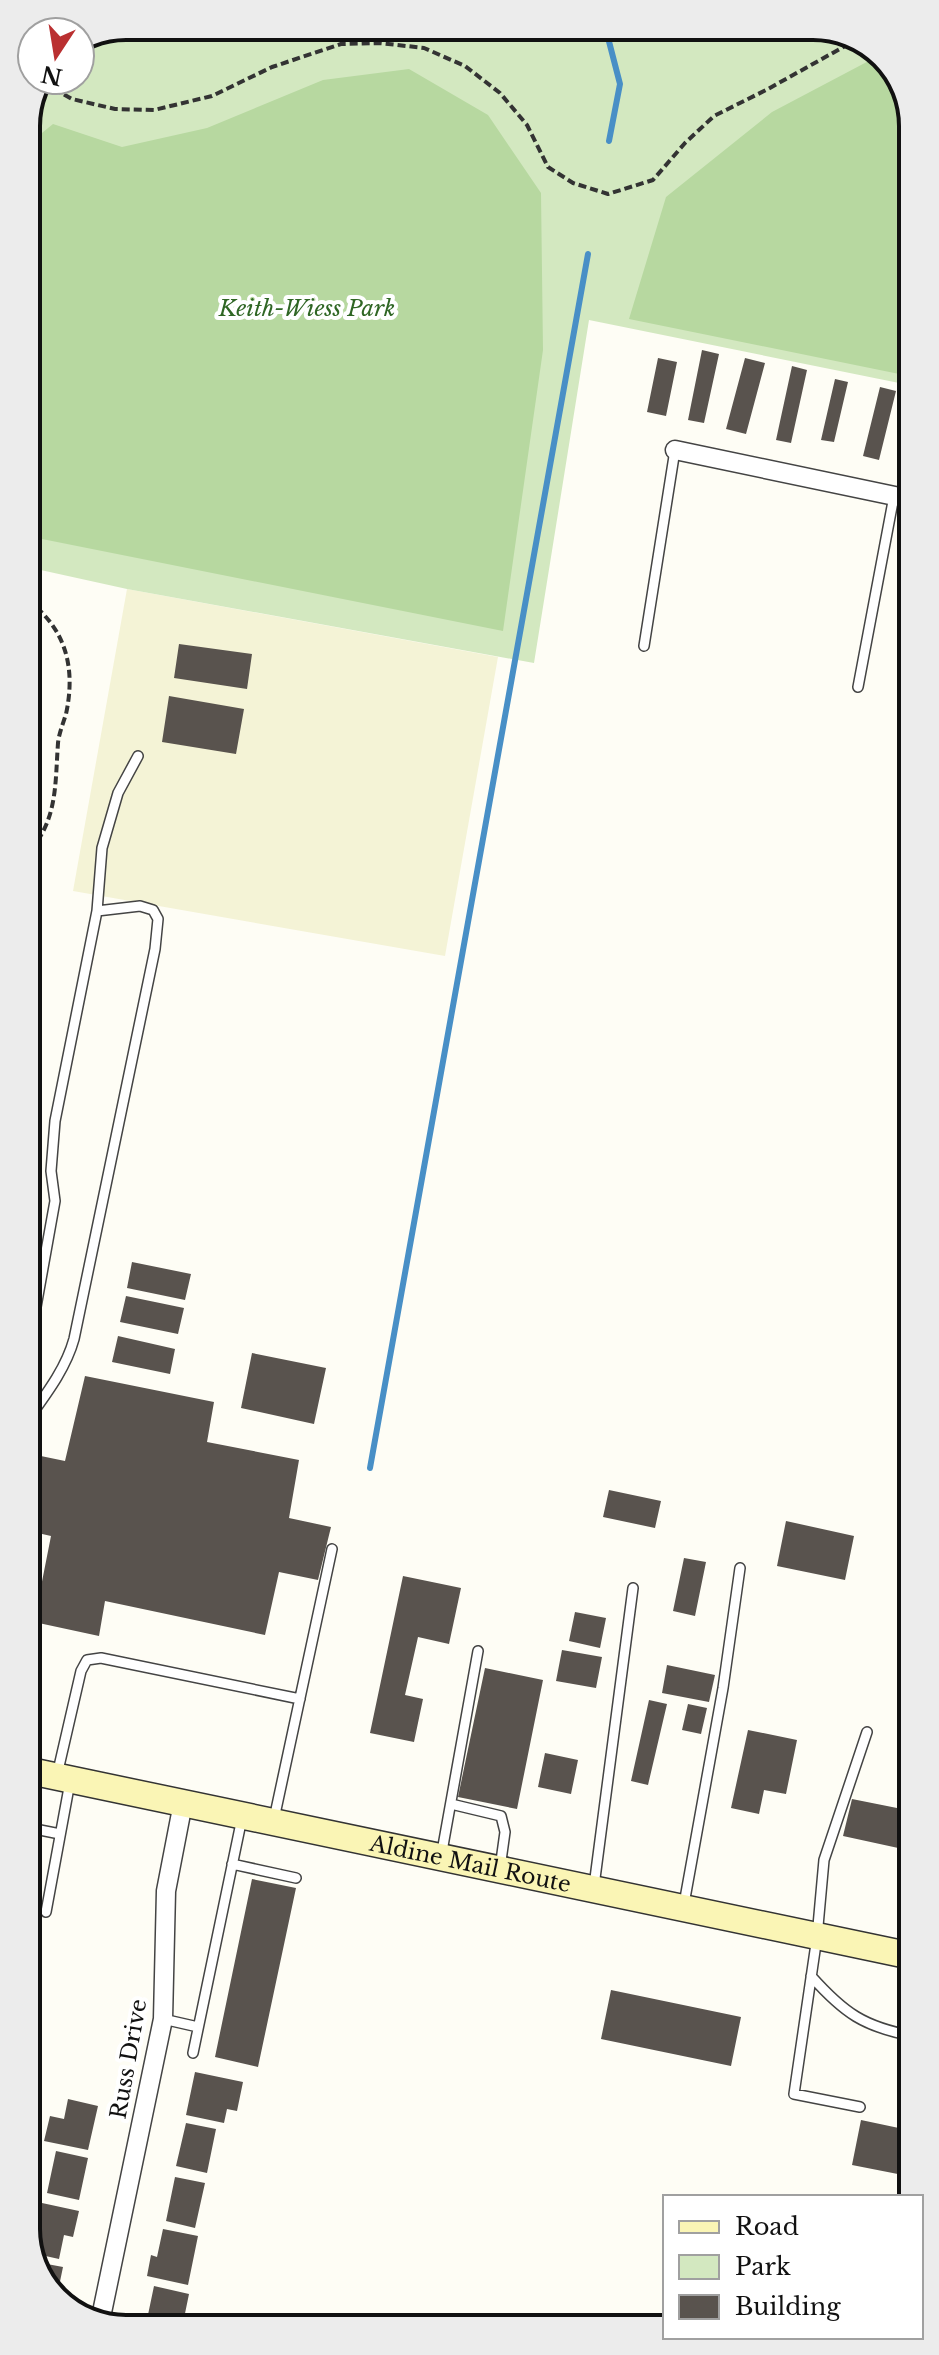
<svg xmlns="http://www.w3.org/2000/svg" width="939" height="2355" viewBox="0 0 939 2355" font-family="'Libre Baskerville',serif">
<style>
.farmland{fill:#f4f3d6}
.green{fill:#d3e8c0}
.forest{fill:#b7d8a0}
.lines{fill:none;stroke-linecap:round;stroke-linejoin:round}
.stream{stroke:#488fc6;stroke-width:6}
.building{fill:#59534e}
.lane-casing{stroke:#444;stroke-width:12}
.street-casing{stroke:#444;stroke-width:21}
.secondary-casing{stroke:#333;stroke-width:29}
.path{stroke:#333;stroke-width:4;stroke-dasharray:8 4;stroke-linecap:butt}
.lane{stroke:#fff;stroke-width:9}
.street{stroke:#fff;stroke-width:18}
.secondary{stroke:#faf5b5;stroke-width:26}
.labels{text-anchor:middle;stroke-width:8;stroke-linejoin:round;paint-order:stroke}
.park-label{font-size:22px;font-style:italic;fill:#2f6624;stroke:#fff}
.street-label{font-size:22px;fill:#111;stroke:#fff}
.rim{fill:none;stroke:#111;stroke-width:4}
</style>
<rect width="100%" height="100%" fill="#fefdf5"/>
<path class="farmland" d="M127,589L498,657L445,956L73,891Z"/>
<path class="green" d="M126,26H820L874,47L908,94L909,385L589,320L534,663L127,589L27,567L26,120L44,80H80V45Z"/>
<path class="forest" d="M880,55L908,94L909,376L629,319L666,197L772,112Z
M409,69L488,115L541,193L543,350L503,631L27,536L26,146L53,124L122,147L207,128L323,80Z"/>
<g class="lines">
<path class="stream" d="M605,26L620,84L609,141
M370,1468L588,254"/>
</g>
<path class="building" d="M702,350L719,354L704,423L688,420Z
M658,358L677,362L666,416L647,412Z
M745,358L765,363L746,434L726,429Z
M792,366L807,370L791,443L776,440Z
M835,379L848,382L834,442L821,440Z
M880,387L896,391L879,460L863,456Z
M179,644L252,654L247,689L174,678Z
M169,696L244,709L236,754L162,742Z
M132,1262L191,1274L185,1300L127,1288Z
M126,1296L184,1308L178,1334L120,1322Z
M118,1336L175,1349L170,1374L112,1362Z
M252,1353L326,1368L314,1424L241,1408Z
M85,1376L214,1402L207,1442L299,1460L289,1518L331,1527L318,1580L279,1572L265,1635L105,1601L99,1636L34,1622L51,1536L29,1531V1485L36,1455L65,1461Z
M609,1490L661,1501L655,1528L603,1517Z
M786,1521L854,1536L845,1580L777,1566Z
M684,1558L706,1562L695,1616L673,1611Z
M403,1576L461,1588L449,1644L418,1637L405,1695L423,1699L414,1742L370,1733Z
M575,1612L606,1618L600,1648L569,1641Z
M562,1650L602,1657L596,1688L556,1681Z
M667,1665L715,1675L709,1702L662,1693Z
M485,1668L543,1680L517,1809L458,1797Z
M649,1700L667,1704L648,1785L631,1781Z
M688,1704L707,1708L701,1734L682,1730Z
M748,1730L797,1740L786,1794L764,1790L759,1814L731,1808Z
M545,1753L578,1760L571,1794L538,1787Z
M852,1799L912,1811V1851L843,1836Z
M252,1879L296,1888L258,2067L215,2057Z
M611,1990L741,2017L731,2066L601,2039Z
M195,2072L243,2082L237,2111L227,2109L224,2123L186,2115Z
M68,2099L98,2106L88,2150L44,2141L50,2116L64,2119Z
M861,2120L913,2131V2177L852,2165Z
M186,2123L216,2129L207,2173L176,2166Z
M56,2151L88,2158L79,2200L47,2193Z
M175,2177L205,2183L195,2228L166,2221Z
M42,2203L79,2211L73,2237L64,2235L59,2259L32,2253Z
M163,2229L198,2236L188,2285L147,2276L151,2255L157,2257Z
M31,2261L63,2267L57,2296Z
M154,2286L189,2294L182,2328L145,2329Z"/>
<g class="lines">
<defs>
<path id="lane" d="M644,646L675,450
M858,687L894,496
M97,911L102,848L118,793L138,756
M29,1346L55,1201L51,1171L55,1121L97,911L140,906L153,910L158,919L155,949L74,1339C66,1368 47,1393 29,1418
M57,1775L81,1671L87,1660L101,1658L300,1699
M451,1804L501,1816L505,1832L500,1868
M274,1819L332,1549
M30,1828L60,1834
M441,1857L478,1651
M232,1864L296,1878
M594,1886L633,1588
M684,1904L723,1688L740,1568
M46,1912L70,1782
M811,1976C844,2013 864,2027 913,2036
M163,2019L198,2027
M193,2053L242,1818
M860,2107L794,2094L817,1937L824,1860L867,1732"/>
<path id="street" d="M675,450L909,499
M100,2322L163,2019L166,1891L183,1803"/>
<g id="secondary">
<path id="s1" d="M30,1771L912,1956"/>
</g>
</defs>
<use href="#lane" class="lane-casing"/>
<use href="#street" class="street-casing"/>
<use href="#secondary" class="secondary-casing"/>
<path class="path" d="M43,83L72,99L115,109L154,110L212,96L272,67L341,44L380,43L424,48L465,66L500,93L527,125L548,167L573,183L608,194L653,180L685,143L714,116L768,89L856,40
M27,600C66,628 76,668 66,714C63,724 59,733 58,743C55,784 58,820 28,853"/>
<use href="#lane" class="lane"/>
<use href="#street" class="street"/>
<use href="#secondary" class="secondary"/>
</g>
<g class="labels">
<g class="park-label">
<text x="307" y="316">Keith-Wiess Park</text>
</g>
<g class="street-label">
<text dy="8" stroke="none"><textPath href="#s1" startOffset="450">Aldine Mail Route</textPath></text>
<text transform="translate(128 2059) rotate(-80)" y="8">Russ Drive</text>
</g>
</g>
<path d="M0 0H939V2355H0ZM126 40H813A86 86 0 0 1 899 126V2229A86 86 0 0 1 813 2315H126A86 86 0 0 1 40 2229V126A86 86 0 0 1 126 40Z" fill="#ececec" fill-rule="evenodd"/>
<path class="rim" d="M126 40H813A86 86 0 0 1 899 126V2229A86 86 0 0 1 813 2315H126A86 86 0 0 1 40 2229V126A86 86 0 0 1 126 40Z"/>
<rect x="663" y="2195" width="260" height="144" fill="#ffffff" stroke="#a0a0a0" stroke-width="2"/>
<rect x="679" y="2221" width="40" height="12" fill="#faf5b5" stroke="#a0a0a0" stroke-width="2"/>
<text x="735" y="2235" font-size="24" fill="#111111">Road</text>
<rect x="679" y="2255" width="40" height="24" fill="#d3e8c0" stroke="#a0a0a0" stroke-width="2"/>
<text x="735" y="2275" font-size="24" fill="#111111">Park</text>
<rect x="679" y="2295" width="40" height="24" fill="#59534e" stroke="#a0a0a0" stroke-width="2"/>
<text x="735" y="2315" font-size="24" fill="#111111">Building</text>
<g transform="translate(56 56) rotate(192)"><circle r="38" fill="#ffffff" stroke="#a0a0a0" stroke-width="2"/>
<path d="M0-6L14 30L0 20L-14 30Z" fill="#ba3031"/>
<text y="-12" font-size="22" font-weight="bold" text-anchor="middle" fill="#111111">N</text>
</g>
</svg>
